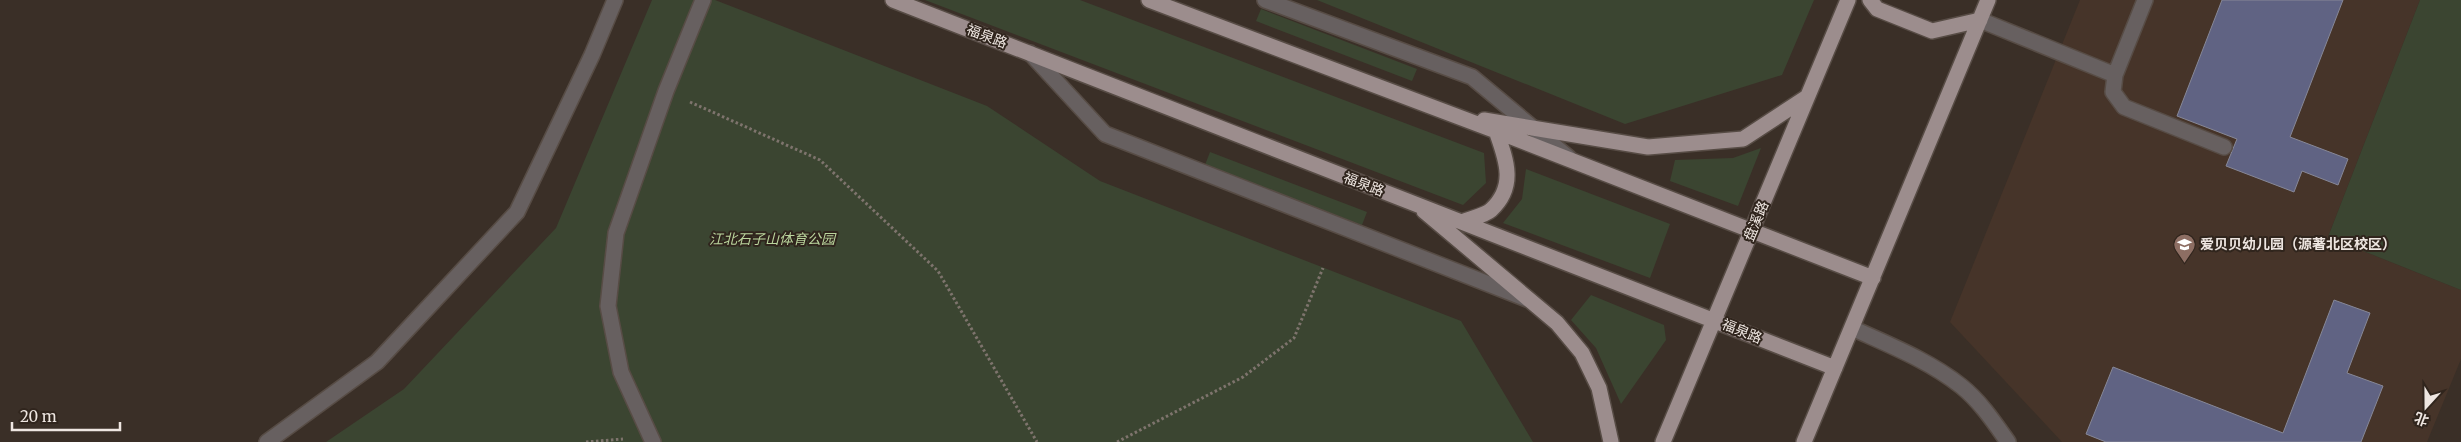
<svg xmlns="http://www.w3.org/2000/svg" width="2461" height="442" viewBox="0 0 2461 442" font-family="Merriweather,'Noto Sans SC',serif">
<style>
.built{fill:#463429}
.green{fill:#3b4531}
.building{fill:#606383;stroke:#878897}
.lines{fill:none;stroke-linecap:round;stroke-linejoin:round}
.minor-casing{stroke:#574c45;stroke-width:18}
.major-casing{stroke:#574c45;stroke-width:18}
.path{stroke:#7e746d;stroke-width:3;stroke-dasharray:2.5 2.5;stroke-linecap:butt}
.minor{stroke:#676060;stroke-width:15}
.major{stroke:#9c8d8d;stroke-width:15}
.labels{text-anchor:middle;stroke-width:4;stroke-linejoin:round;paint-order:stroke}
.street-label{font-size:14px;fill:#eee6e1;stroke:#30251d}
.park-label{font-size:14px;font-style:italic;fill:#bad59d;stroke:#30251d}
.poi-label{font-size:14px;font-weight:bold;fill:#eee6e1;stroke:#30251d;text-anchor:start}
</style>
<rect width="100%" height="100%" fill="#3a2f27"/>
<path class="built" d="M2080,0H2420L2328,237L2461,290V359L2427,442H2062L1950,322Z"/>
<path class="green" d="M652,0H715L987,106L1100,181L1461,321L1533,442H326L404,389L556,228Z
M925,0H1080L1484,153L1486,183L1463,205Z
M1317,0H1814L1782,75L1625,124Z
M2420,0H2461V290L2328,237Z
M1261,9L1417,69L1412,81L1256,21Z
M1761,148L1738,206L1670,181L1675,160L1733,158Z
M1210,152L1367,212L1362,225L1205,165Z
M1526,169L1670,224L1650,278L1503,223L1522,199Z
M1591,295L1664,325L1666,340L1621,404L1596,348L1571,320Z"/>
<path class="building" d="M2222,0H2343L2290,137L2348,159L2338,185L2302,171L2294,192L2226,166L2237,139L2177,116Z
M2334,300L2370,313L2347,373L2383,386L2361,442H2106L2086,434L2113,367L2283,433Z"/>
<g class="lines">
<defs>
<path id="minor" d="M1265,0L1472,77L1569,158
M2145,0L2115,75L2113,92L2124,107L2224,147
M1980,20L2115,75
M1030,53L1105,134L1527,299
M1852,328C1889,345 1928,360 1961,386C1980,401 1994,422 2008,442
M267,442L377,362L517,212L592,55L615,0
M653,442L621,372L608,306L616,233L666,91L703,0"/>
<path id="major" d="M893,0L1835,368
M1149,0L1496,131L1873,278
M1870,0L1877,9L1932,31L1980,20
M1484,120L1648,147L1743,139L1807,97
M1424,211L1557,323L1582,353L1599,388L1611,442
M1462,222C1471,218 1484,216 1491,210C1517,186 1506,159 1496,131
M1663,442L1848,0
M1804,442L1988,0"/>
</defs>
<use href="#minor" class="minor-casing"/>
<use href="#major" class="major-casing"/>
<path class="path" d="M690,102L820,160L938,271L1037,442
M586,442L623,439
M1117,442L1243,377L1294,338L1323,268"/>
<use href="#minor" class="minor"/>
<use href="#major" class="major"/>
</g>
<defs>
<symbol id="school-pin" viewBox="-11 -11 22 30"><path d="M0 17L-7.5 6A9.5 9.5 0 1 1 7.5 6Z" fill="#8d6e63" stroke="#30251d"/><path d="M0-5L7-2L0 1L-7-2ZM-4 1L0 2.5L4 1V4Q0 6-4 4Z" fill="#fff"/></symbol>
</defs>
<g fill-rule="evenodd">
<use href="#school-pin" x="2172" y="232" width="25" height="34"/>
</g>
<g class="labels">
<g class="street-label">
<text transform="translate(987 36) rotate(21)" y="5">福泉路</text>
<text transform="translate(1364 184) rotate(21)" y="5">福泉路</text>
<text transform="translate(1756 221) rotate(-67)" y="5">盘溪路</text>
<text transform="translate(1742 331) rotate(22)" y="5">福泉路</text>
</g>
<g class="park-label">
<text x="772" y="244">江北石子山体育公园</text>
</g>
<g class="poi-label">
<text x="2200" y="249">爱贝贝幼儿园（源著北区校区）</text>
</g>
</g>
<g transform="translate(2426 407) rotate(201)" stroke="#30251d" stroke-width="4" paint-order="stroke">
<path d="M0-4L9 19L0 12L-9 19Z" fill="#eee6e1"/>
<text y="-8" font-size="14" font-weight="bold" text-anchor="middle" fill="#eee6e1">北</text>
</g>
<path d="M12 422v8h108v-8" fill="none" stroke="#eee6e1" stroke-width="2.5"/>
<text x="20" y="422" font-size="15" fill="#eee6e1" stroke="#30251d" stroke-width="4" paint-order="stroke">20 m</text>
</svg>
